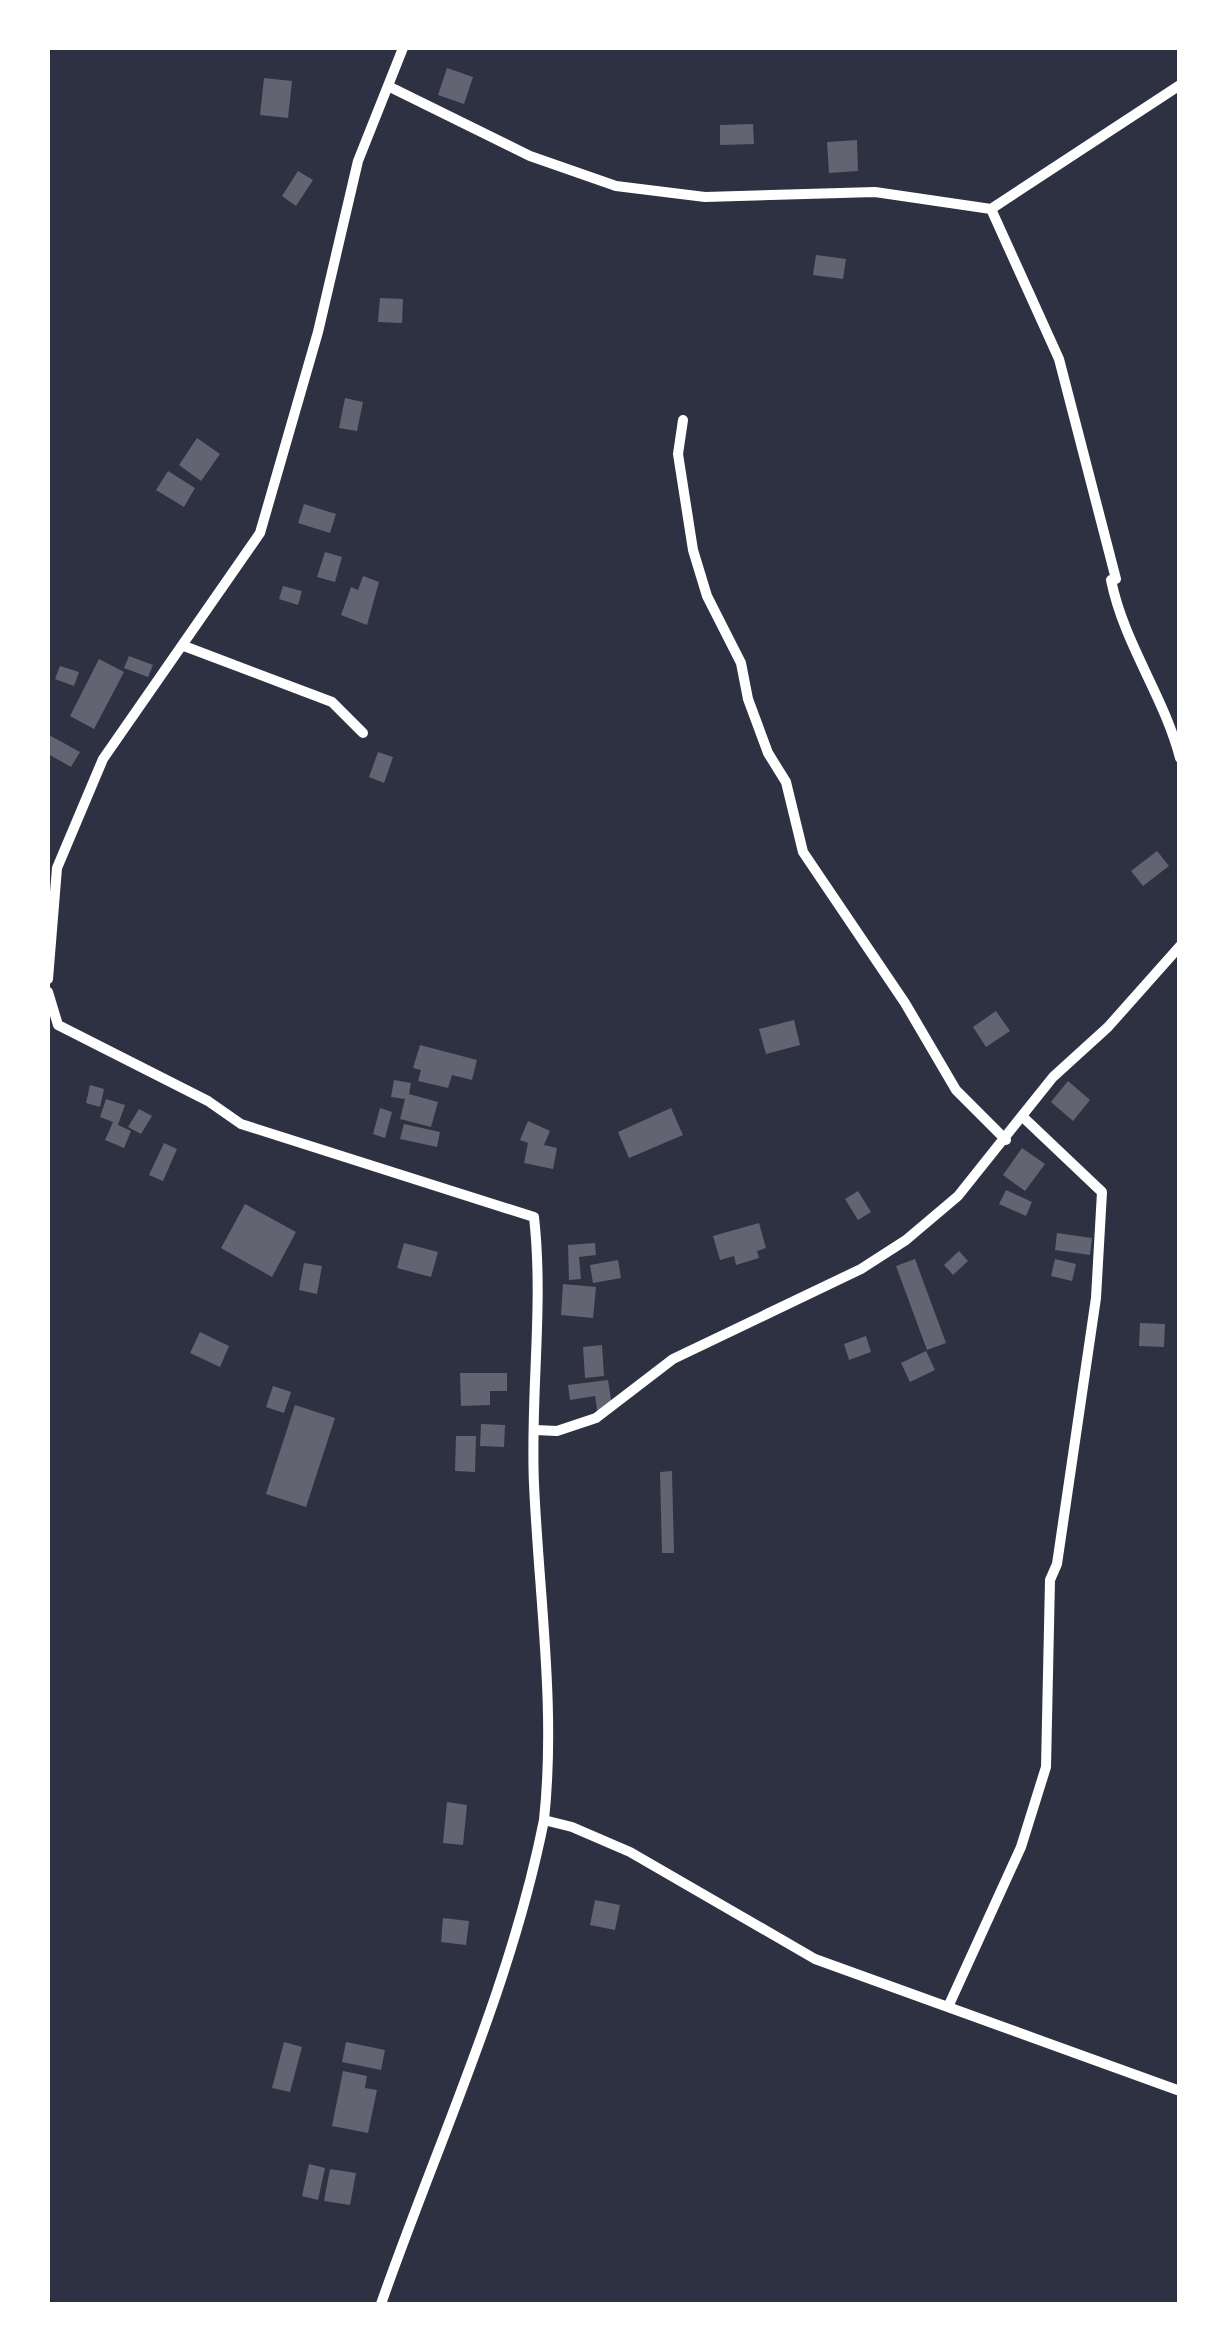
<svg xmlns="http://www.w3.org/2000/svg" width="1227" height="2352" viewBox="0 0 1227 2352" font-family="'Open Sans',sans-serif">
<style>
.building{fill:#626471}
.lines{fill:none;stroke-linecap:round;stroke-linejoin:round}
.minor{stroke:#fff;stroke-width:10}
</style>
<rect width="100%" height="100%" fill="#2d3142"/>
<path class="building" d="M447,68L473,77L464,104L438,95Z
M264,78L292,81L288,118L260,115Z
M753,124L754,144L720,145V125Z
M857,140L858,171L829,173L827,142Z
M298,171L313,180L296,206L282,196Z
M816,255L846,259L843,279L813,275Z
M380,298L403,299L402,323L378,322Z
M345,398L363,402L357,431L339,428Z
M197,438L220,454L201,481L179,465Z
M168,471L195,488L184,507L156,490Z
M304,504L336,514L330,533L298,523Z
M325,552L342,557L335,582L317,577Z
M363,576L379,582L367,625L341,615L351,587L358,590Z
M283,586L302,591L298,605L279,599Z
M129,656L153,665L148,677L124,668Z
M99,659L124,672L94,729L70,716Z
M60,666L79,672L74,686L55,679Z
M49,735L80,752L71,767L48,754Z
M378,752L393,757L384,783L369,777Z
M1157,851L1169,866L1143,886L1131,871Z
M996,1011L1010,1031L986,1047L973,1027Z
M794,1020L800,1045L766,1054L759,1029Z
M420,1045L477,1060L472,1080L452,1075L448,1088L418,1081L421,1070L413,1068Z
M394,1080L411,1083L409,1094L438,1102L431,1127L400,1119L405,1099L391,1097Z
M1068,1081L1090,1100L1073,1121L1051,1102Z
M90,1085L104,1089L100,1107L86,1103Z
M106,1099L125,1105L118,1125L131,1131L124,1148L105,1140L113,1122L100,1117Z
M380,1108L392,1112L385,1138L373,1134Z
M671,1108L683,1135L629,1158L618,1132Z
M139,1109L152,1116L141,1134L128,1127Z
M528,1121L550,1131L544,1145L557,1148L553,1169L524,1163L528,1143L520,1140Z
M404,1124L440,1132L437,1147L400,1139Z
M164,1143L177,1149L163,1181L149,1175Z
M1022,1148L1045,1164L1025,1191L1003,1175Z
M1006,1190L1032,1202L1026,1216L999,1204Z
M858,1191L871,1212L858,1220L845,1199Z
M245,1204L296,1232L272,1277L221,1248Z
M759,1223L766,1248L757,1251L759,1258L736,1265L734,1256L720,1260L713,1236Z
M1057,1233L1092,1238L1090,1255L1055,1250Z
M404,1243L438,1252L431,1277L397,1268Z
M595,1243L596,1255L579,1257L581,1279L569,1280L568,1245Z
M959,1251L968,1261L953,1275L944,1265Z
M915,1259L946,1343L927,1350L896,1266Z
M1055,1259L1076,1264L1072,1281L1051,1276Z
M618,1260L621,1278L593,1283L590,1265Z
M304,1263L322,1266L317,1294L299,1290Z
M563,1284L596,1287L593,1318L561,1315Z
M1140,1323L1165,1324L1164,1347L1139,1346Z
M200,1332L229,1346L220,1367L190,1353Z
M866,1336L871,1352L849,1360L844,1344Z
M602,1345L604,1376L585,1378L583,1347Z
M926,1351L935,1370L910,1382L901,1363Z
M460,1373H507V1391H490V1405L461,1406Z
M608,1380L613,1412L598,1416L595,1396L570,1400L568,1385Z
M273,1386L291,1392L284,1413L266,1407Z
M295,1405L335,1418L306,1507L266,1494Z
M481,1424L505,1425L504,1447L480,1446Z
M456,1436H476L475,1472L455,1471Z
M672,1471L674,1553H662L660,1472Z
M447,1802L467,1805L463,1845L443,1843Z
M595,1900L620,1905L615,1930L590,1925Z
M443,1918L469,1921L466,1945L441,1942Z
M284,2042L302,2047L290,2092L272,2088Z
M346,2042L385,2050L381,2070L342,2062Z
M343,2071L367,2076L365,2088L377,2090L368,2133L332,2126Z
M309,2164L325,2168L318,2200L302,2196Z
M330,2169L356,2173L350,2205L324,2201Z"/>
<g class="lines">
<path class="minor" d="M388,86L530,156L616,186L705,197L875,192L991,209L1180,85
M991,209L1059,359L1116,579
M683,420L678,454L693,550L707,596L741,663L748,699L768,753L786,782L803,852L905,1003L956,1090L1006,1140
M1111,580C1124,644 1164,696 1180,758
M184,646L332,702L363,733
M48,979L57,868L103,759L260,533L318,332L358,161L403,48
M48,992L58,1025L208,1101L241,1124L534,1217C544,1306 530,1395 534,1484C539,1597 556,1707 544,1820
M535,1430L557,1431L596,1418L673,1359L861,1269L906,1240L958,1196L1053,1077L1108,1027L1180,946
M948,2007L1021,1847L1046,1767L1050,1580L1057,1564L1096,1298L1102,1192L1024,1118
M381,2304C437,2144 511,1987 544,1820L572,1827L630,1852L815,1959L1180,2091"/>
</g>
<rect width="1227" height="2352" fill="none" stroke="#ffffff" stroke-width="100"/>
</svg>
